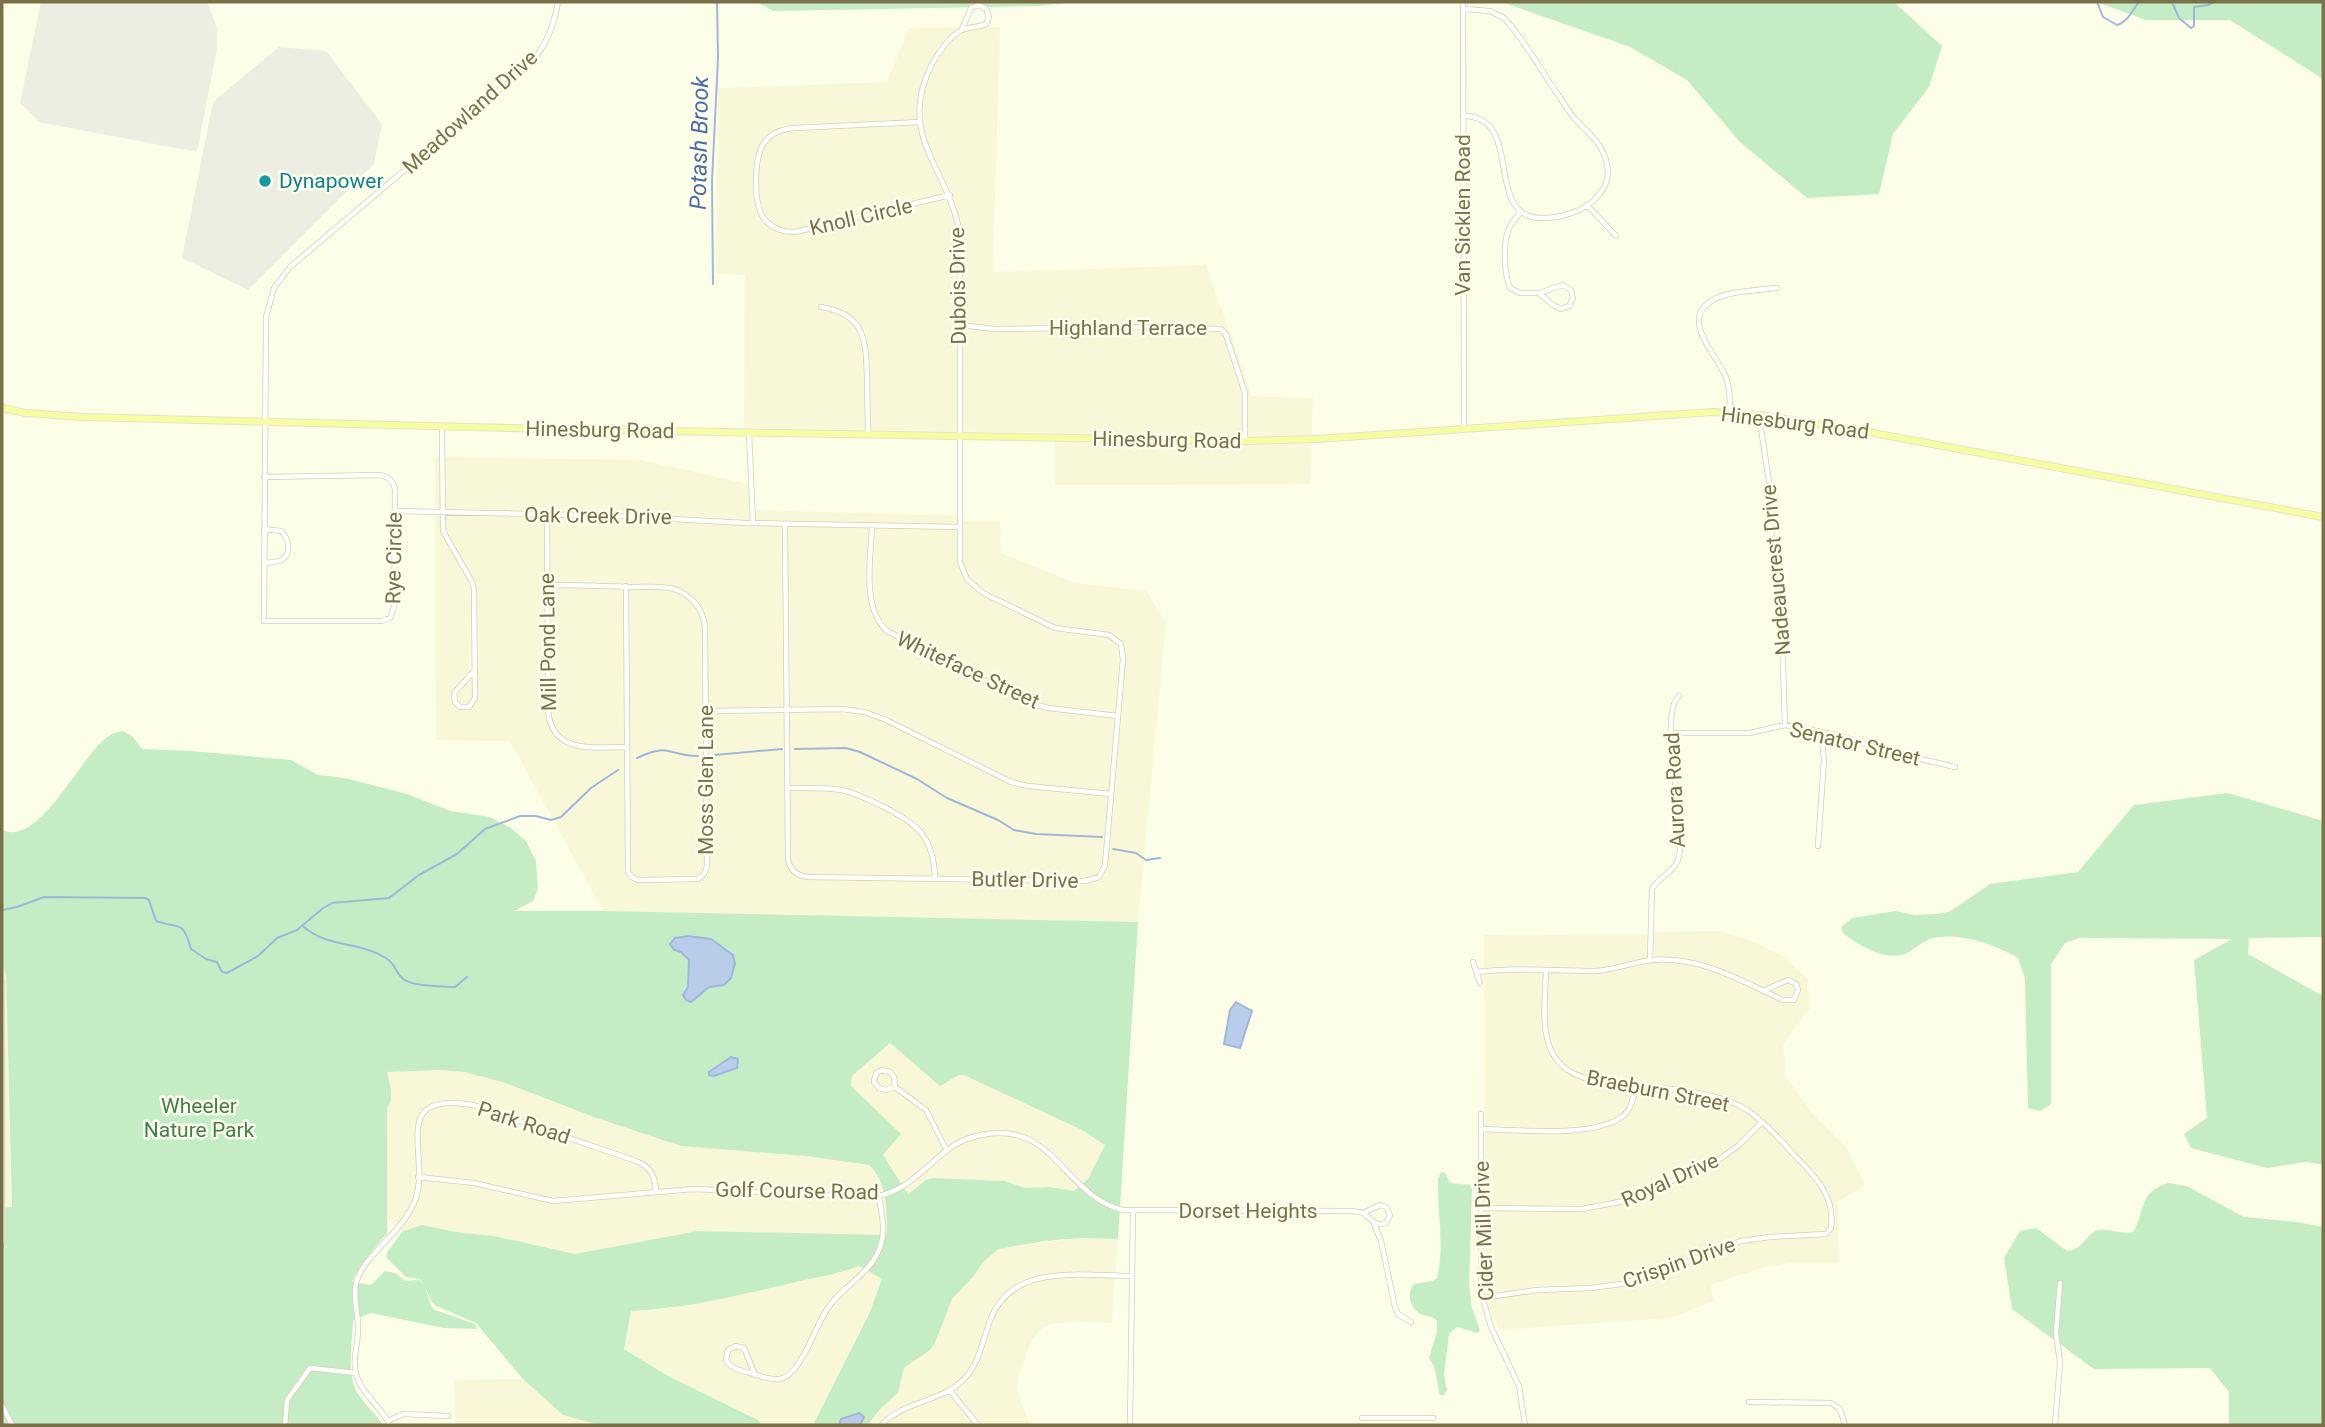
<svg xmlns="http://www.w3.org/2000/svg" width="2325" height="1427" viewBox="0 0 2325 1427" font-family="Roboto,sans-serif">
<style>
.residential{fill:#f8f8d8}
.industrial{fill:#eeede1}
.green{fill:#c4edc6;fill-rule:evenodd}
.water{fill:#b9cdea;stroke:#9fb7dc;stroke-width:2}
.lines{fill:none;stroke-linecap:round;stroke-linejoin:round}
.stream{stroke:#9fb7dc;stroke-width:2}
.street-casing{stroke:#d4d0ae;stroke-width:6}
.primary-casing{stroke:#e2e0d7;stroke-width:8}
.street{stroke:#fff;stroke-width:4.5}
.primary{stroke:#f7ff9d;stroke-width:6}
.culture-dot{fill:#0f9aa8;stroke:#feffef;stroke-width:2.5}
.labels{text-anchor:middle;stroke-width:5;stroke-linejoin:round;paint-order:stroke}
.street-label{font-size:21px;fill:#7a7149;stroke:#feffef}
.culture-label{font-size:21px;fill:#0d838f;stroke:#feffef;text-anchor:start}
.park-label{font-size:21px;fill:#40814a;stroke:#feffef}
.water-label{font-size:23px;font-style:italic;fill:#496ca5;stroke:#feffef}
</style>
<rect width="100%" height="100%" fill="#fcfee7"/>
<path class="residential" d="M1000,27L993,272L1206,265L1252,396L1313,398L1310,484L1055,485V433L744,428L745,275L716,274L718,88L887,82L909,28Z
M435,457L641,460L748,484L749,510L964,516L965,521H1000L1001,553L1075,583L1146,591L1166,623L1138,922L603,911L510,741L436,740Z
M1719,931L1755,942L1784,957L1808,979L1810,1008L1783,1045L1787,1078L1812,1113L1846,1147L1865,1185L1838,1202L1839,1263H1791L1764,1267L1710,1285L1714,1301L1670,1318L1500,1330L1490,1309L1485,1282L1484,935L1650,934L1659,932Z
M2,946H5L12,1208H2Z
M890,1043L940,1085L960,1075L966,1076L1080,1129L1105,1145L1088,1179L1074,1192L1048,1187L1025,1188L1005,1181L933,1178L926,1180L908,1194L883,1155L890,1146L851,1086L852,1076Z
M440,1070L464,1072L503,1082L681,1146L806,1156L869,1165L876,1173L881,1185L886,1212L887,1236L698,1231L576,1254L495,1236L462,1233L422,1225L403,1231L392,1224L388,1216L387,1072Z
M1081,1238L1118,1239L1112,1323L1072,1322L1051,1324L1043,1327L1031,1341L1020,1371L1018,1385L1019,1396L1030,1425H868L881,1408L898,1393L904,1368L930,1350L935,1343L952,1299L989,1256L1005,1247Z
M859,1266L882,1278L868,1314L813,1425H762L758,1420L668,1376L624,1349L631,1311L658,1310L761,1290L843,1272Z
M523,1379L563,1415L599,1425H455L454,1380Z"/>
<path class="industrial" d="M41,2H207L217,28V48L197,152L39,122L20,103Z
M279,47L326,51L382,124L374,164L248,290L182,258L213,102Z"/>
<path class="green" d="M757,2H1073L1038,6L773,11Z
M1502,2H1894L1942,46L1929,87L1893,134L1879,194L1807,198L1740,142L1687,80L1630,47Z
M2097,2H2323V79L2230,20H2146Z
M123,731L132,736L142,749L192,751L291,760L318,775L345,778L407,794L450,811L490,817L511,828L526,841L536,861L538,889L533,901L514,911H603L1138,922L1118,1239L1081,1238L1044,1241L999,1249L984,1261L973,1277L952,1299L935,1343L930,1350L904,1368L898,1393L881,1408L868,1425H813L869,1314L882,1279L859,1266C839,1274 817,1277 796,1282C745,1294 684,1309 631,1311L624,1349L668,1376L758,1420L762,1425H599L563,1415L523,1379L476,1323L436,1306L431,1301L425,1287L431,1306L435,1310L475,1324L477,1329L444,1328L371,1313L353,1320C353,1344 345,1372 358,1394C365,1405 376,1414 383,1425H2V1208L12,1207L6,975L2,965V830C42,848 82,749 112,734C116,732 120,732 123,731ZM890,1043L940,1086L959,1075L966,1076L1080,1129L1105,1145L1088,1179L1074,1191L1048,1187L1025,1188L1005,1181L933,1178L926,1180L908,1194L883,1155L901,1134L851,1086L852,1076ZM440,1070L464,1072L503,1082L594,1117L681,1146L806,1156L869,1165C887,1181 887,1213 887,1235L698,1231L575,1254L495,1236L462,1233L422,1225L403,1231L388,1251L386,1257L406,1277L420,1279L425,1286L420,1280L406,1281L395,1273L385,1271L371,1285L352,1282L360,1266L387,1233V1109L391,1100V1090L387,1072Z
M2228,793L2323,821V937L2249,938L2248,954L2323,996V1165L2306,1162L2267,1168L2191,1148L2184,1134L2207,1118L2194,960L2232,939L2079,938L2065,943L2051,964V1104L2040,1111L2028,1108L2025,979L2018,958C1993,944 1959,931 1930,939C1920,942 1912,953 1902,955C1881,959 1858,945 1843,933L1841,927L1852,918L1896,911L1914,915L1938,914L1951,911L1990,884L2078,872L2134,805Z
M1441,1172L1445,1173L1450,1183L1470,1185L1472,1190L1469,1286L1472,1308L1480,1330L1478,1333L1457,1327L1449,1334L1444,1375L1447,1390L1444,1395H1440L1434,1366L1429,1358L1437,1332V1321C1432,1315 1428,1317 1421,1314C1409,1308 1407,1293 1414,1284L1433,1281L1437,1278C1445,1246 1437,1211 1438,1179Z
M2168,1183L2187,1186L2244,1217L2296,1222L2323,1227V1425H2229V1392L2210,1368L2094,1369L2012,1309L2004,1258L2020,1231L2036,1228L2067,1251C2085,1249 2084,1234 2099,1230C2111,1228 2121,1235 2133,1232C2146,1210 2138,1193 2168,1183Z"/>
<path class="water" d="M688,936L711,939L733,955L735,964L731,978L724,985L709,987L691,1002L686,1000L683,995L688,987L689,960L681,952L674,950L670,944L675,938Z
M1236,1002L1252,1011L1240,1048L1224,1044L1230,1010Z
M731,1057L738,1059L737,1068L714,1076L709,1075V1072Z
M859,1413L864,1417L860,1425H839L841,1419Z"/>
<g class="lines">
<path class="stream" d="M2097,2L2103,17L2117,25C2128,22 2133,9 2139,2
M2172,2L2179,18L2191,28L2194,26V7L2208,5L2214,2
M713,284L712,181L718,58L717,2
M795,749L846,748L860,752L917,779L947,798L998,820L1014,830L1036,834L1102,837
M715,755L782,749
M637,758C670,742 668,756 698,756
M1113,849L1136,853L1146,860L1160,858
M2,910L17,907L44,897L145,898L149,900L156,921C180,930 182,918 191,949L206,959L217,962L222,972L227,973L258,956L277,938L297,930L322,909L332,903L389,898L419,875L457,854L485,829L520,816H536L551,820L561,817L591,788L618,770
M304,927C328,948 359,941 386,958C399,966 394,978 412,983C427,987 441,986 455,987L467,977"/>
<defs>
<path id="street" d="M1463,2L1464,429
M1463,116C1526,116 1482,217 1541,218C1578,219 1624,193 1602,150C1596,138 1586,131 1578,122C1570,115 1565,105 1559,96C1541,71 1525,40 1504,18L1490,11L1463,9
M920,122L794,128C760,131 756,154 756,183C756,211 763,231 795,232L950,195
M1588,206L1616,236
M1521,212C1516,218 1510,224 1508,231C1503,246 1504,273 1510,288L1520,293H1539L1553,305L1561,309L1569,306L1573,298L1571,290L1563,285L1539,293
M821,307C866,314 866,341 867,380C867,398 868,416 868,435
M960,325L995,329L1145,327L1221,329L1226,335L1245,393V441
M1730,413C1730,401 1730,387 1725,375C1716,354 1679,319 1713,300C1727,291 1760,290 1777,288
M1759,415L1779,549L1785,725
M442,427L443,531L472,582L474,588L475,698L469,707H460L455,702L454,693L475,670
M749,433L753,523
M264,477L379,475C388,476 393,480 395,489L394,607L390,618L381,621H264L266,317L274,288L290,267L531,63C547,44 554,25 558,2
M395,511L619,516L745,523L960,527
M547,515L548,708C550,755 593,747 627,747
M785,524L788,859C790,871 797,876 808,877L1085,881L1099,877L1105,865L1123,659L1121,644L1109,635L1055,628L983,593L967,579L960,562V235C950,169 895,136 932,64C939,52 948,38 960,31C967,26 978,28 986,24L989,17L986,9L979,5L971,8L962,29
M872,525C871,558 861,607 887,631L1027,702L1048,708L1118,716
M264,563C270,562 278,563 283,559C292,553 288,537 281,531L264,529
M547,585C576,585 605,586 634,587C647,587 664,585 677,590C693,597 703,610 705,627L707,867L704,874L698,879L638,880L632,877L628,872L626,586
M706,711L842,709L864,712L884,719L1011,782L1028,786L1111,794
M1672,733H1750L1785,725L1797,727L1841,736L1879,749L1955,767
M788,788C805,788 824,787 842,790C856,793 869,800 882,806C917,824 934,836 935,879
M1818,846L1824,759L1821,732
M1650,960L1652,889C1659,876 1676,872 1679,856C1687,822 1657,717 1679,696
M1473,962L1480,983
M1477,972C1517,967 1556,971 1595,971C1614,970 1633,962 1652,960C1701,956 1741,981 1783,1000H1794L1798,990L1796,984L1788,980L1763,991
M2,982V1242
M895,1087L885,1090L879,1088L874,1082L876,1073L882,1070L890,1072L894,1077L895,1087L926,1110L947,1151
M1481,1114V1292L1491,1327L1519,1386L1525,1425
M1481,1129C1516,1130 1596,1138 1623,1116C1632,1108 1634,1097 1635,1086
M418,1177L474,1183L553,1201L693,1189L874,1197C920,1189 934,1148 973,1137C1054,1114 1061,1195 1123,1210L1352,1211C1353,1211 1361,1212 1363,1213C1372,1218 1373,1227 1386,1223L1390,1215L1386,1207L1380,1205L1363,1213
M1481,1208L1582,1209L1630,1200L1718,1160L1738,1146L1762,1122
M1374,1224L1381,1241L1395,1307L1398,1314L1411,1322
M1482,1298L1537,1290L1591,1288L1621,1284L1648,1277L1741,1241L1770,1237L1826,1234L1831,1228C1835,1198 1818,1179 1798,1159C1782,1142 1766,1123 1747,1110C1710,1086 1634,1088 1589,1079C1534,1066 1545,1013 1546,970
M755,1375L744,1348L736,1346L728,1350L726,1360C732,1370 743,1371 754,1374C762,1377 771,1380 780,1379C802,1375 816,1322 830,1305C846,1284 874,1271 881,1244C886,1229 881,1212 879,1196
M950,1391L978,1425
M1749,1402L1831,1403L1840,1409L1845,1425
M2,1405L12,1425
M1362,1418H1433
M388,1421L403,1414L448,1416
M285,1425L287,1400L310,1368L356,1373
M390,1425C382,1409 367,1398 359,1382C350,1363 358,1348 358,1329C358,1301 347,1288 367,1262C383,1242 408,1222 416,1198C430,1152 388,1091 473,1105L636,1161C651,1167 655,1176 656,1191
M881,1425C906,1400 942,1402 964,1379C980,1363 982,1341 990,1321C1011,1262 1082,1276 1131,1276
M1130,1425L1133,1211
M2055,1425L2060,1363L2056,1333L2060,1283"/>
<path id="primary" d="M2,408L26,413L84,417L545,429L1245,441L1317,439L1713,412L1759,415L1852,429L2323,517"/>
</defs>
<use href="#street" class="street-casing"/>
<use href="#primary" class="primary-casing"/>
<use href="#street" class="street"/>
<use href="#primary" class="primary"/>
</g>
<circle class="culture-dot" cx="265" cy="181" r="7"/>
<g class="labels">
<g class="street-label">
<text transform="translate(470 112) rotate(-42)" y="7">Meadowland Drive</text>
<text transform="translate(1463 215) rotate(-90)" y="7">Van Sicklen Road</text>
<text transform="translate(861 217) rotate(-13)" y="7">Knoll Circle</text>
<text transform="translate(958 286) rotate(-91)" y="7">Dubois Drive</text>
<text x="1128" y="335">Highland Terrace</text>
<text transform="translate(1795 423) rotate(7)" y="7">Hinesburg Road</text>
<text transform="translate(600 430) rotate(1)" y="7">Hinesburg Road</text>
<text transform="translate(1167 440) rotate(1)" y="7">Hinesburg Road</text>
<text transform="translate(598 516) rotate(1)" y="7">Oak Creek Drive</text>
<text transform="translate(394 558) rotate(-89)" y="7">Rye Circle</text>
<text transform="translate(1776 570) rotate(-95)" y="7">Nadeaucrest Drive</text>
<text transform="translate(548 642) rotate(-91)" y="7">Mill Pond Lane</text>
<text transform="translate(968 670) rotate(25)" y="7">Whiteface Street</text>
<text transform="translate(1855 744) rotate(13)" y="7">Senator Street</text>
<text transform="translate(706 780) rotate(-90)" y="7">Moss Glen Lane</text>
<text transform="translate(1675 790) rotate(-93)" y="7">Aurora Road</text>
<text transform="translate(1025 880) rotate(1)" y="7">Butler Drive</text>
<text transform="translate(1658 1091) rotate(11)" y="7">Braeburn Street</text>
<text transform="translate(524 1123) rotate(18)" y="7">Park Road</text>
<text transform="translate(1670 1180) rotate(-24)" y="7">Royal Drive</text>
<text transform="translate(797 1191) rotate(1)" y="7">Golf Course Road</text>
<text x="1248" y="1218">Dorset Heights</text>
<text transform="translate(1484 1231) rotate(-92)" y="7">Cider Mill Drive</text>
<text transform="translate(1679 1263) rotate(-19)" y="7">Crispin Drive</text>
</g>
<g class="culture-label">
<text x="279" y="188">Dynapower</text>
</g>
<g class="park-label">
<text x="199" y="1113">Wheeler<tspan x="199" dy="24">Nature Park</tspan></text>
</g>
<g class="water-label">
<text transform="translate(699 143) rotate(-89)" y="8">Potash Brook</text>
</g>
</g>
<rect width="2325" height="1427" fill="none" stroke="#7a7149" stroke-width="7"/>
</svg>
